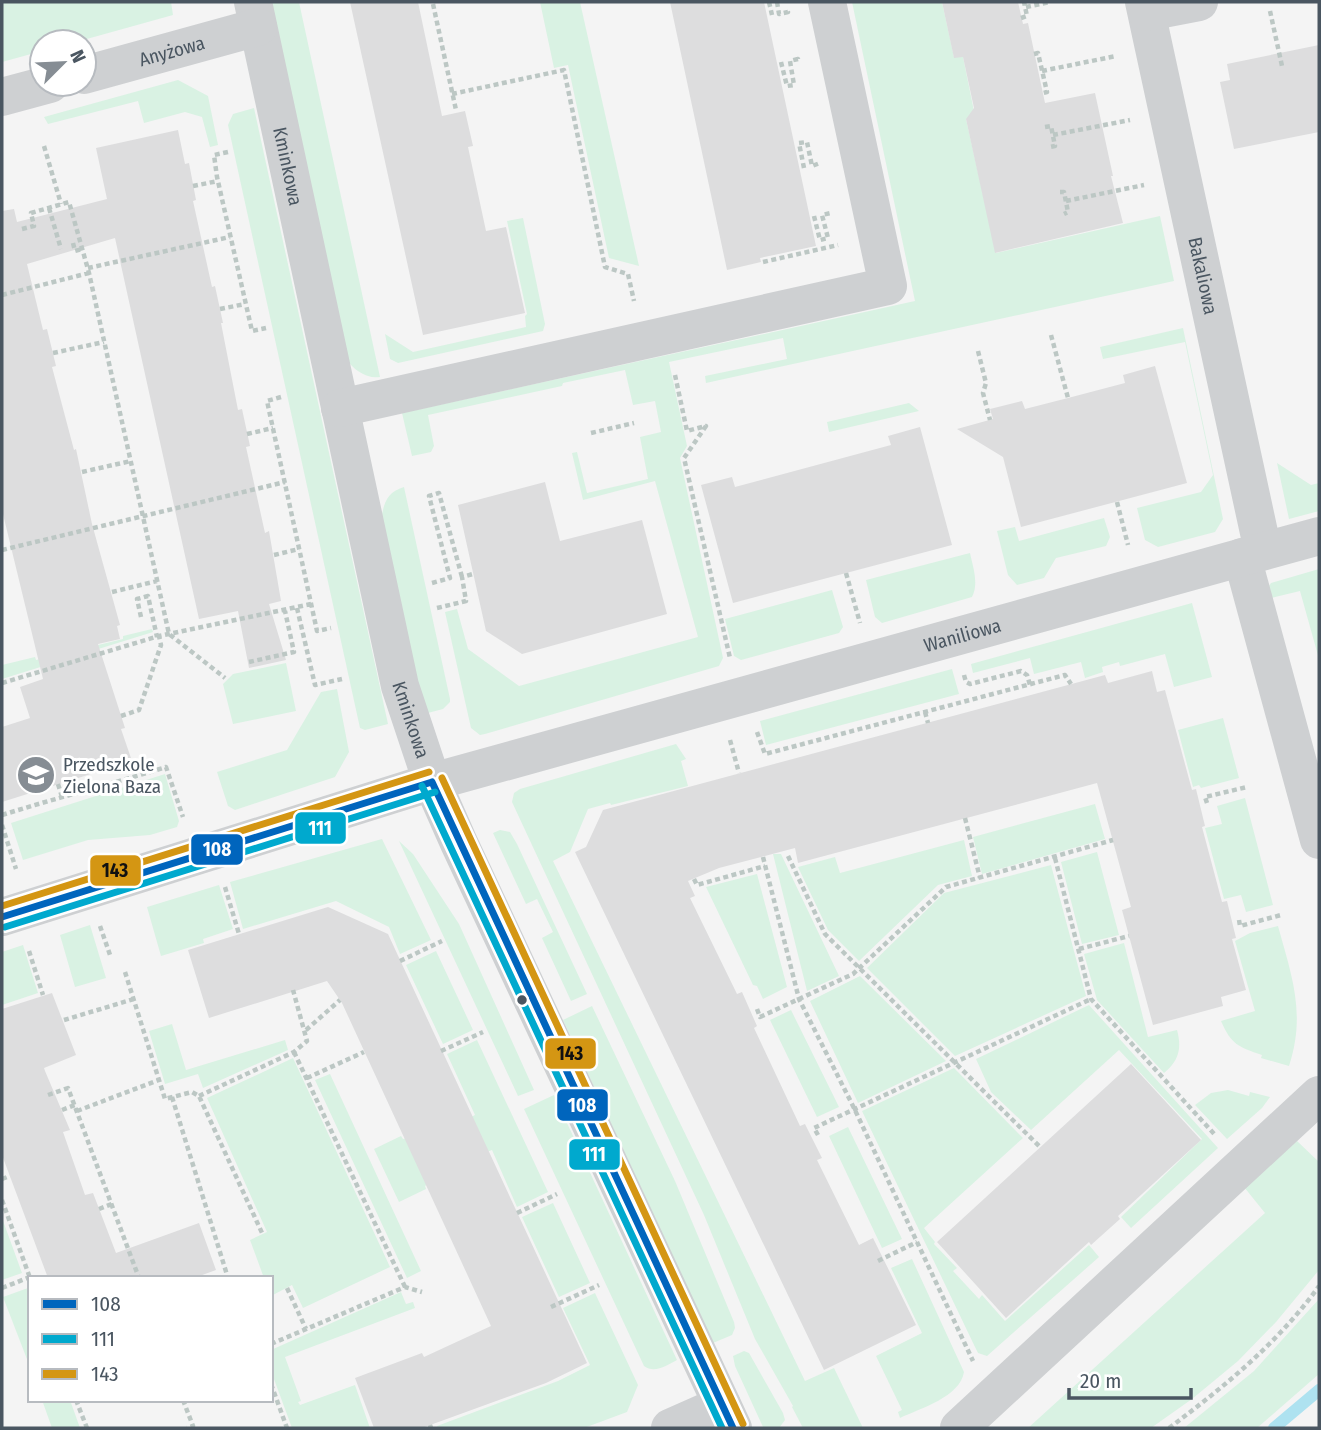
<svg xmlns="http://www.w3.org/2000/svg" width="1321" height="1430" viewBox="0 0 1321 1430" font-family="'Fira Sans Condensed',sans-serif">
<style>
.green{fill:#d9f2e3}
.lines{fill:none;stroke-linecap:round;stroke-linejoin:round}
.stream{stroke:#aee2f0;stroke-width:12}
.building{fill:#ddddde}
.path{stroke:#bcc7c4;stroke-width:4.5;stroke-dasharray:5 3.5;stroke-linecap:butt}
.minor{stroke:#ced0d2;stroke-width:38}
.bus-1-casing{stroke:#fff;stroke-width:12}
.bus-2-casing{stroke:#fff;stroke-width:12}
.bus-3-casing{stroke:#fff;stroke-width:12}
.bus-1{stroke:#0065bd;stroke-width:7}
.bus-2{stroke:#00a9ce;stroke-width:7}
.bus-3{stroke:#d49613;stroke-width:7}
.bus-dot{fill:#4a5661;stroke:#fff;stroke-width:2.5}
.labels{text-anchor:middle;stroke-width:6;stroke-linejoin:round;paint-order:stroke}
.street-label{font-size:19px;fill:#4a5661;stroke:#fff}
.poi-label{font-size:19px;fill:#4a5661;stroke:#fff;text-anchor:start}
.line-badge{stroke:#fff;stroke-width:2.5}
.badge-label{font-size:19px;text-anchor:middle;font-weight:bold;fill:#fff}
.pale-badge-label{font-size:19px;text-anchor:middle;font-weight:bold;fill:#111}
</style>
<rect width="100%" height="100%" fill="#f4f4f4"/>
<path class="green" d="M2,2H171L173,15L76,42H42V51L2,62Z
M270,2H299L380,377C366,379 354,370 346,359Z
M540,2H580L639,266L609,258L568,65L554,68Z
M852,2H942L954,57H963L975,116L966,119L996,253L1160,216L1174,281L706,383L705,376L787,359L783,338L669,362L687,446L680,458L723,658L719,666L485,734L480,735L471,728L445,612L457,609L468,649L519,686L698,637L655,481L583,500L572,453L577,452L587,493L648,479L640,437L661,432L655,401L633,405L625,370L563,383L562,386L428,415L434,446L431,452L412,456L402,413L915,301Z
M178,80L208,96L218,145L210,147L202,117L185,112L144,123L138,101L48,124L44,117Z
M254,108L388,724L365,730L360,728L228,125L233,114Z
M523,218L545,324L543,331L398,363L390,359L385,334L413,352L526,327L525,316L527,314L507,221Z
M1183,328L1223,519L1215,532L1158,547L1145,540L1137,508L1201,492L1213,475L1185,342L1103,359L1100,347Z
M909,403L919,411L829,432L827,422Z
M1277,463L1311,485L1319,483V511L1289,519Z
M404,487L450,699V702L443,709L424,714L381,519C384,503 387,492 404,487Z
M1104,518L1110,537L1106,546L1056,558L1044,578L1017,585L1008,575L997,531L1015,527L1019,541Z
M970,553C973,567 979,584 972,597L882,623L875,617L866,580Z
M1319,569V659L1300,591L1271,598L1269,586L1271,583Z
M832,590L843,627L839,633L741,660L734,656L725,619Z
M1192,603L1212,677L1174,687L1165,654L1120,666L1119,662L1102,667L1103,672L1085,678L1081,662L1034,674L1030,658L973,673L971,664Z
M152,629L153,632L2,679V665L35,657L36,660L123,639V636Z
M286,663L296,711L233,724L223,684L233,674Z
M952,669L959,694L766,745L760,721Z
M337,689L349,752L335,777L235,810L228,806L217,772L287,750L321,692Z
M1223,718L1239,778L1201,788L1199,785L1193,787L1178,730Z
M676,744L686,759L681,761L688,786L611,805L610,803L588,809L570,852L553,861L805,1381L834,1368L863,1428H803L792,1407L793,1406L755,1339L704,1215L512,802L514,793L520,789Z
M165,774L179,821L177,827L150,835L88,840L23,860L11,823Z
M1245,798L1273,905L1246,912L1241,895L1224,899L1205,828L1222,824L1217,806Z
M1095,804L1105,839L982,874L973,837Z
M500,830L510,832L517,844L587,994L571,1001L542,938L553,932L537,899L526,904L493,833Z
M382,839L431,940L400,954L389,927L336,901L243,929L230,882Z
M964,840L972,876L938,885L859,961L828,930L798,867L835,857L840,873Z
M399,841L413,854L459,924L534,1090L518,1096Z
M1097,852L1119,935L1082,944L1061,862Z
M773,854H781L839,976L807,991Z
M1051,865L1086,996L955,1056L867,968L944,893Z
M757,874L787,987L763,999L757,986L753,985L706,887Z
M219,885L233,929L203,939L204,943L161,956L147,907Z
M90,925L106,978L75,987L60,935Z
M1278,926C1292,977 1306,1014 1289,1066L1261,1058L1262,1055C1238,1047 1231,1044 1221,1021L1255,1011L1235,941L1250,933Z
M1124,943L1148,1037L1177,1030C1182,1048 1179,1061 1164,1073L1097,1000L1084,954Z
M23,945L38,993L2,1005V952Z
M436,951L473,1030L443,1044L406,965Z
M860,976L946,1061L858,1103L810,1001Z
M1089,1005L1218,1148L1131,1228L1121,1217L1202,1139L1119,1050L1031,1130L991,1092L976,1059Z
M592,1006L675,1181L734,1322L735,1328L732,1335L713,1343L563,1020Z
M791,1010L839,1107L817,1117L770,1020Z
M172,1024L186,1070L285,1040L288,1050L203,1088L198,1074L165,1084L149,1031Z
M477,1040L548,1192L517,1207L492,1150L487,1152L471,1117L475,1115L447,1054Z
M293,1058L390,1267L303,1308L292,1285L271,1296V1278H264L250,1240L267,1232L207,1098Z
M954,1068L1023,1138L924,1228L935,1242L934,1244L957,1268L953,1271L979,1299L982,1295L1005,1321L1089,1245L1099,1257L987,1356L978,1353L975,1347L862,1111Z
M330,1074L421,1271L407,1278L315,1080Z
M1228,1090L1249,1096L1250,1092L1270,1097L1262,1108L1227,1139L1195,1105L1211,1093Z
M554,1095L677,1360C667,1365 655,1374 644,1366L524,1109Z
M848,1127L902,1239L882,1248L829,1136Z
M401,1136L403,1139L407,1138L428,1184L425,1186L426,1189L399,1202L374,1149Z
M1297,1141L1319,1162V1270L1276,1322L1238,1361L1192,1399L1151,1428H1028L1265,1213L1244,1187Z
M553,1203L590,1283L559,1297L522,1217Z
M2,1218L22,1273L2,1280Z
M912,1259L964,1372C960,1397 921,1408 900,1418L898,1412L902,1410L876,1356L922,1333L891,1268Z
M28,1288L30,1293V1367L3,1297Z
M401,1292L406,1304L413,1302L415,1308L285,1357L301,1401L298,1402L300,1405L355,1385L370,1428H292L271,1371V1350Z
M595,1293L638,1385L627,1412L584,1428H438L437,1426L558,1381L590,1365L563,1308Z
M1319,1299V1374L1257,1428H1184L1254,1371Z
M744,1351L749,1353L783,1413L785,1420L779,1428L763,1427L735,1366L733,1356Z
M42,1400H70L80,1428H52Z"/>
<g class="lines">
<path class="stream" d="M1274,1428L1319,1390"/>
</g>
<path class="building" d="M350,2H418L442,116L465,111L473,146L468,147L486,231L506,227L525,313L423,335Z
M670,2H764L816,246L760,258L761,262L727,270Z
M942,2H1018L1023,24L1028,23L1045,103L1095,93L1113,176H1111L1123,223L995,253L966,119L974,108L963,57L954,58Z
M1319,45V132L1234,149L1220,82L1230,80L1227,64Z
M178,130L185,164L189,163L196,200L193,201L212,287L215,286L223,323H221L238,410L242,409L250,446L246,447L265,533L269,531L281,601L269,604L286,660L249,668L238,611L199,619L115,238L27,264L43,330L47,329L56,366L52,367L74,450L76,449L92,524L120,625L117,626L120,639L98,644L125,728L121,729L132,761L2,802V727L30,718L20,687L43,679L2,510V211L14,209L17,222L107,199L96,148Z
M1155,366L1187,483L1021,527L1003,457L957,429L993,419L990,409L1022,401L1025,409L1068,398L1125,383L1123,375Z
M920,427L952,545L733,603L701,485L732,477L735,487L891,445L888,436Z
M545,482L560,541L642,520L667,614L522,654L486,631L458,505Z
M1152,671L1157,692L1165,690L1192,790L1196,789L1205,826L1202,827L1222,902L1227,901L1236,938L1232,939L1246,990L1221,997L1223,1006L1153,1025L1122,910L1131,907L1097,783L798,863L795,848L719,868L688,881L695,896L690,898L737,994L742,992L757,1026L754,1028L800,1126L805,1124L822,1158L817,1160L859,1245L873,1238L916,1325L824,1370L575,852L586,847L603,810L1105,675L1108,683Z
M328,907L388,934L587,1363L546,1383L422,1428H374L355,1378L422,1353L424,1357L491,1326L342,1003L327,981L209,1018L188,950Z
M52,993L76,1055L44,1068L45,1071L70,1130L63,1132L85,1195L93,1193L116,1253L199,1223L216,1270L194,1278H48L2,1155V1009Z
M1131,1064L1201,1140L1118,1216L1120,1219L1091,1245L1089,1242L1006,1318L937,1242Z"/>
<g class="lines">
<path class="path" d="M769,2L772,15
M777,2L779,14L788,12L787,9
M433,4L456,110
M1026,7L1050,2
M1270,11L1282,66
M1021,18L1027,16L1024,2
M1034,54L1038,53L1047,92L1043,93
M781,62L787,86L794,85L790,61L798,59V61
M1042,71L1116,56
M452,94L564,70L605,267L628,274L634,301
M1045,127L1051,126L1055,146L1050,147
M1053,135L1130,120
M44,146L61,204
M228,152L214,155L217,177L252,331L266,328
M804,168L799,143L807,142L812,166L820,163
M193,186L218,181
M1060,192H1064L1068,212L1064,214
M1066,201L1144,185
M49,208L61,249
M814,216L820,240L828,238L822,215L831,213
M22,229L34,226L31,213L69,202L89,273L169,634L225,678
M73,243L75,251L82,249
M763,262L838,245
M88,268L230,237
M2,295L89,273
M220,309L245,304
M1051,335L1068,398
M978,351L986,383L983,393L990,420
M53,353L104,342
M675,375L687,431L706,426L684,458L730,658
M281,397L267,401L317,631L331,628
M591,433L634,423
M247,434L273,428
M82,472L131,461
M1117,502L1128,545
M2,550L285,482
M274,555L299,549
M846,573L860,623
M432,583L450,578L429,496L439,493L462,577
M112,592L157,581
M297,608L315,685L342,679
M437,608L466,601L462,577L473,574
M141,617L137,599L148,596L157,637
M249,662L294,652L285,611
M964,675L966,682L970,684L1021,671L1027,675L1030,685
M2,683L159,636L311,604
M925,712L928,723
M121,716L139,710L161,645L159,636
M757,732L765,754L1065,675L1071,684
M730,740L739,773
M58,784L62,797
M1207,803L1205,797L1247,787
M2,815C56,798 112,784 166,767L183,817
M965,818L980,878
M2,825L16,869
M788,856L825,934L1040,1147
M763,857L799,999L854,1108L973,1361
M1055,858L1091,999L1216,1136
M694,879L697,885L765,866
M225,887L239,934
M1239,920L1240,926L1281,915
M100,926L110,955
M1079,949L1129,936
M29,951L43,995
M400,961L442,941
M125,972L165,1099L192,1092L199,1096L263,1235
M757,1009L760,1017L853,974L946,887L1113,840
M64,1020L134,999
M306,1030L340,1000
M441,1051L483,1032
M294,1052L405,1287
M307,1078L364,1052
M48,1095L68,1088L139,1278
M199,1096L294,1052L307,1041L293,990
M172,1097L228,1278
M62,1110L75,1105
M77,1111L159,1080
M818,1135L814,1128L1091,999
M2,1179L10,1176
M2,1200L30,1278
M99,1209L112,1204
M517,1213L557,1194
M878,1261L917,1242
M2,1288L30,1277
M287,1288L306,1329
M551,1307L599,1285
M271,1344L405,1287L422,1292
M271,1384L287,1428
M76,1400L87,1428
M183,1400L193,1426L187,1428
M430,1425L431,1428
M1169,1428C1224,1387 1279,1342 1319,1286"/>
<g class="minor">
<path id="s1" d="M253,2L400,686L432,782L459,843L733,1428"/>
<path id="s2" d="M1144,2L1263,551"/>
<path d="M1147,12L1199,2"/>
<path id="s3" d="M84,75L258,27"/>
<path d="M2,97L50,84"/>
<path d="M340,408L888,286L827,2"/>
<path d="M1242,557L1319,840"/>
<path id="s4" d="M2,917L432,782L1319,536"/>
<path d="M670,1428L722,1405"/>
<path d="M959,1428L1319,1095"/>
</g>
<defs>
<path id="bus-1" d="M432,782L733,1428
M2,917L432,782"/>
<path id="bus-2" d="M422,786L722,1428
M5,927L435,792"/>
<path id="bus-3" d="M442,778L743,1424
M2,906L429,772"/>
</defs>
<use href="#bus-1" class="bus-1-casing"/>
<use href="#bus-2" class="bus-2-casing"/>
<use href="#bus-3" class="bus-3-casing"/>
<use href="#bus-1" class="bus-1"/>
<use href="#bus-2" class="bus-2"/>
<use href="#bus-3" class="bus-3"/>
</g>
<defs>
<symbol id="school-disc" viewBox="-11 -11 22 22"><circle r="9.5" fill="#868d94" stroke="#fff"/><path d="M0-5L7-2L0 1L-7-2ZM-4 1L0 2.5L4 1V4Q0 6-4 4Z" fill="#fff"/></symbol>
</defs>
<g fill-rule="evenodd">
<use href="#school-disc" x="14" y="753" width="44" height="44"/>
</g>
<circle class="bus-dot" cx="522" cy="1000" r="6"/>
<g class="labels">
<g class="street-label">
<text dy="7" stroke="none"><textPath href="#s3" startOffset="91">Anyżowa</textPath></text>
<text dy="7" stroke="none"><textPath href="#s1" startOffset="168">Kminkowa</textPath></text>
<text dy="7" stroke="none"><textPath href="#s2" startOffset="280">Bakaliowa</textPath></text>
<text dy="7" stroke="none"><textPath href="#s4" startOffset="1001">Waniliowa</textPath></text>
<text dy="7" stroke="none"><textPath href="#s1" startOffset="735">Kminkowa</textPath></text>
</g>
<g class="poi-label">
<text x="63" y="771">Przedszkole<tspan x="63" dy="22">Zielona Baza</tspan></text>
</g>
</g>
<g class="line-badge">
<rect x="294" y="811" width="53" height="34" rx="7" fill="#00a9ce"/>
<rect x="190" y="833" width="54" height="33" rx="7" fill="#0065bd"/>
<rect x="89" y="854" width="53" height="33" rx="7" fill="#d49613"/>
<rect x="544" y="1037" width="53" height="33" rx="7" fill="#d49613"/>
<rect x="556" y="1088" width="53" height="34" rx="7" fill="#0065bd"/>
<rect x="568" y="1138" width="53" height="33" rx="7" fill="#00a9ce"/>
</g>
<g class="badge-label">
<text x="320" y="835">111</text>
<text x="217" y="856">108</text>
<text x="582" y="1112">108</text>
<text x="594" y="1161">111</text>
</g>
<g class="pale-badge-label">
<text x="115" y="877">143</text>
<text x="570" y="1060">143</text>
</g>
<rect width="1321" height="1430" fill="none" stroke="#4a5661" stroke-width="7"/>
<rect x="28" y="1276" width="245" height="126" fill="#ffffff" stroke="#b7bbc0" stroke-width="2"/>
<rect x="42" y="1299" width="35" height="10" fill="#0065bd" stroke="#b7bbc0" stroke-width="2"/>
<text x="91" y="1311" font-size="21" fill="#4a5661">108</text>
<rect x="42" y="1334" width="35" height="10" fill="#00a9ce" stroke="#b7bbc0" stroke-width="2"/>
<text x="91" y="1346" font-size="21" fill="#4a5661">111</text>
<rect x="42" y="1369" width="35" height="10" fill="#d49613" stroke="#b7bbc0" stroke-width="2"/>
<text x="91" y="1381" font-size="21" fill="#4a5661">143</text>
<g transform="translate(63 63) rotate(66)"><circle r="33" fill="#ffffff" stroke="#b7bbc0" stroke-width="2"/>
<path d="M0-5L12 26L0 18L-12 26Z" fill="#868d94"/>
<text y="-10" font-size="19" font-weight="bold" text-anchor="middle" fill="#4a5661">N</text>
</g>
<path d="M1069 1388v10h122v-10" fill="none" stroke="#4a5661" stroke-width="3.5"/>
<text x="1080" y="1388" font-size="21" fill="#4a5661" stroke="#ffffff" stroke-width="5" paint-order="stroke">20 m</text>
</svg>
